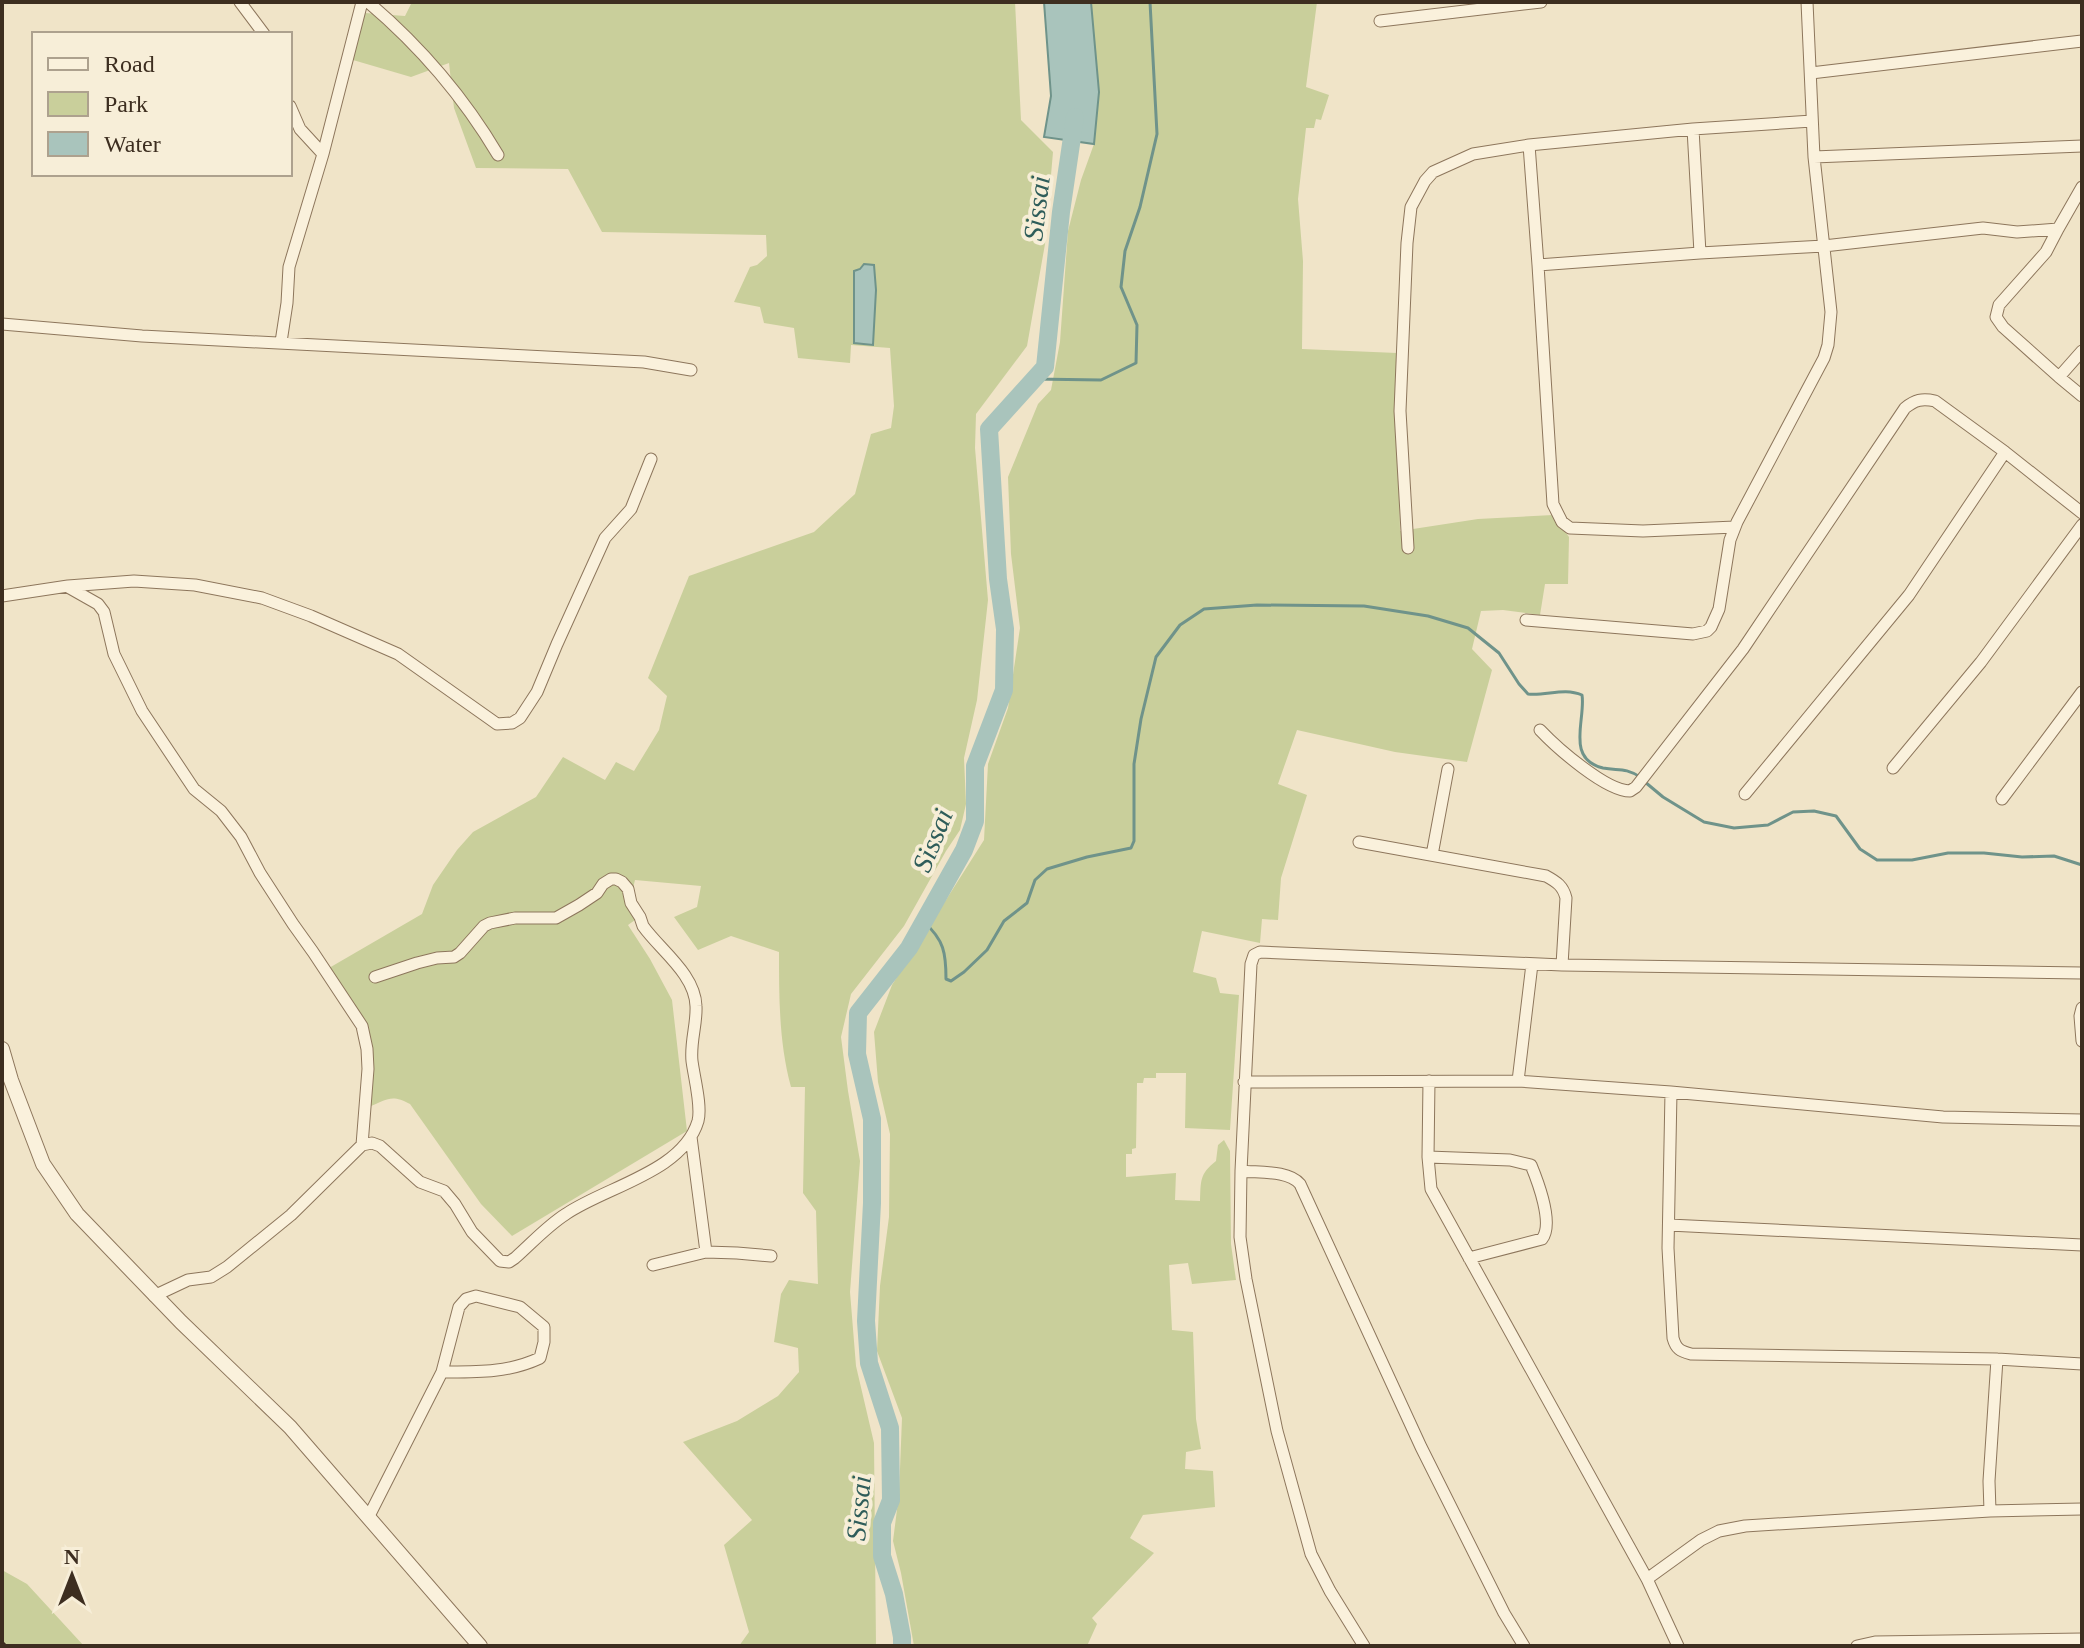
<svg xmlns="http://www.w3.org/2000/svg" width="2084" height="1648" viewBox="0 0 2084 1648" font-family="Georgia,serif">
<style>
.green{fill:#c9cf9b;fill-rule:evenodd}
.water{fill:#a9c4bc;stroke:#6f938a;stroke-width:2}
.lines{fill:none;stroke-linecap:round;stroke-linejoin:round}
.stream{stroke:#6f938a;stroke-width:3}
.river{stroke:#a9c4bc;stroke-width:18}
.minor-casing{stroke:#8d765c;stroke-width:13}
.tertiary-casing{stroke:#8d765c;stroke-width:16}
.minor{stroke:#faf1dc;stroke-width:11}
.tertiary{stroke:#faf1dc;stroke-width:14}
.rail{stroke:#3d2e20;stroke-width:3;stroke-dasharray:14 14;stroke-linecap:butt}
.labels{text-anchor:middle;stroke-width:8;stroke-linejoin:round;paint-order:stroke}
.water-label{font-size:28px;font-style:italic;fill:#2f5d5a;stroke:#f7eed8}
</style>
<rect width="100%" height="100%" fill="#f0e4c8"/>
<path class="green" d="M412,2H1015L1021,120L1053,152L1045,244L1027,346L976,414L975,448L988,600L977,700L964,758L966,804L960,830L946,851L904,926L851,994L841,1037L848,1091L860,1161L850,1292L856,1366L874,1443L876,1646H739L749,1632L724,1545L752,1520L683,1442L737,1421L778,1396L799,1372L798,1348L774,1342L781,1294L789,1280L818,1284L816,1211L803,1193L805,1087H791C779,1043 779,998 779,952L731,936L698,950L674,917L697,907L701,886L635,880L629,905L635,920L628,925L650,959L672,1000L687,1131L512,1236L481,1204L410,1104C392,1094 387,1099 369,1107L366,1024L329,968L422,914L433,885L457,850L473,832L536,797L563,757L605,780L616,762L634,771L659,730L667,696L648,678L689,576L814,532L855,494L871,434L891,428L894,406L890,348L851,345L850,363L798,358L794,328L764,323L760,307L734,302L750,267L757,265L767,256L766,235L602,232L568,169L476,168L454,108L449,63L411,77L353,60L365,13L405,16ZM874,266L876,290L873,344L854,343V271Z
M1091,2H1317L1306,87L1329,95L1321,120L1316,119L1314,128H1306L1298,199L1303,261L1302,349L1397,353L1400,531L1478,519L1553,515L1569,537L1568,584H1545L1540,615L1503,610L1481,611L1472,649L1492,670L1467,762L1395,752L1297,730L1278,784L1307,795L1281,878L1278,920L1262,919L1260,943L1202,931L1193,972L1216,978L1220,993L1239,995L1230,1130L1185,1128L1186,1073H1156V1078H1144L1143,1083H1137L1136,1148L1132,1149V1154H1126V1177L1176,1173L1175,1200L1200,1201C1201,1182 1199,1174 1216,1161L1218,1145L1224,1140L1230,1151L1231,1244L1236,1280L1192,1284L1188,1263L1169,1265L1172,1330L1193,1332L1196,1419L1201,1449L1186,1452L1185,1469L1213,1471L1215,1507L1143,1515L1130,1538L1154,1553L1092,1618L1097,1624L1087,1646H914L901,1573L893,1541L899,1494L902,1418L877,1351L880,1286L889,1217L890,1134L878,1082L874,1032L892,985L984,840L988,764L1008,708L1020,628L1011,554L1008,477L1038,404L1051,390L1060,342L1068,231L1081,180L1094,144L1099,92Z
M2,1570L27,1584L84,1646H2Z"/>
<path class="water" d="M1044,2H1091L1099,92L1094,144L1044,137L1051,96Z
M864,264L874,265L876,290L873,345L854,343V271L860,269Z"/>
<g class="lines">
<path class="stream" d="M1034,379L1101,380L1136,363L1137,325L1121,287L1125,251L1140,207L1157,134L1150,2
M1645,782L1663,797L1704,822L1734,828L1768,825L1793,812L1814,811L1836,816L1860,849L1877,860H1912L1948,853H1984L2022,857L2054,856L2082,865
M924,922C944,940 946,953 946,979L951,981L964,972L987,950L1004,921L1027,903L1035,880L1047,869L1087,857L1131,848L1134,841V764L1141,719L1156,657L1180,625L1204,609L1257,605L1364,606L1428,616L1468,628L1499,653L1519,684L1528,694C1547,696 1564,687 1582,695C1586,719 1565,759 1603,768C1618,771 1625,767 1640,777"/>
<path class="river" d="M902,1646V1637L894,1594L882,1556V1523L891,1500L890,1428L869,1363L866,1321L872,1203V1119L857,1054L858,1013L909,948L964,850L975,821V766L1004,690L1005,629L998,579L989,429L1045,367L1061,212L1075,117"/>
<defs>
<path id="minor" d="M240,2L264,34
M368,2C420,46 463,96 498,155
M1380,21L1541,2
M1811,73L2082,41
M290,106L300,129L323,154
M1693,129L1700,253L1824,246L1983,228L2017,232L2058,229L2082,187
M1529,145L1538,265L1700,253
M1814,157L2082,146
M2058,229L2046,252L1999,305L1996,317L2003,327L2059,377L2082,351
M1538,265L1553,504L1562,522L1570,528L1643,531L1735,527
M2,324L142,336L644,362L691,370
M281,342L287,303L289,267L323,154L362,2
M2059,377L2082,396
M1408,548L1400,411L1407,243L1411,207L1425,181L1433,172L1473,154L1529,145L1693,129L1812,121
M68,587L98,604L104,612L114,654L142,711L194,789L221,811L241,837L260,873L293,924L313,952L362,1026L367,1049L368,1069L362,1145
M2,596L68,586L134,581L195,585L262,598L311,616L398,654L490,719L497,724L512,723L520,718L537,692L557,644L605,538L631,509L651,459
M1526,620L1693,634L1707,631L1711,627L1719,609L1730,540L1737,522L1824,358L1828,345L1831,312L1814,157L1807,2
M1540,730C1557,748 1606,791 1630,791L1636,787L1743,649L1905,408C1915,400 1922,398 1935,401L2005,452L2082,513
M1893,768L1981,662L2082,525
M1745,794L1909,595L2005,452
M2002,799L2082,692
M1359,842L1546,876C1557,882 1563,886 1566,898L1562,965
M1432,855L1448,769
M2082,1008L2080,1016L2082,1041
M1429,1081L1428,1157L1431,1189L1647,1579
M1518,1081L1532,964
M1244,1082L1518,1081L1671,1092L1943,1117L2082,1120
M1671,1092L1668,1248L1673,1338C1676,1349 1680,1351 1691,1354L1997,1359L2082,1364
M691,1137L706,1252L737,1253L771,1256
M1428,1157L1510,1160L1531,1165C1538,1182 1554,1224 1542,1239L1469,1258
M1241,1171C1259,1173 1288,1170 1300,1184L1421,1447L1504,1613L1524,1646
M1669,1225L2082,1245
M653,1265L706,1252
M154,1296L188,1280L211,1277L227,1267L291,1215L362,1145L372,1143L380,1146L420,1182L444,1191L455,1204L472,1232L500,1261L509,1262L515,1258C532,1243 547,1226 566,1214C605,1187 683,1172 698,1121C702,1106 694,1077 692,1061C690,1042 697,1024 696,1006C695,974 660,950 643,926L640,917L631,903L628,889L622,882L616,879H611L603,884L597,893L579,905L556,918H515L490,923L484,926L460,953L454,957L437,958L417,963L375,977
M1990,1511L1989,1481L1997,1359
M369,1516L442,1372L459,1307L466,1299L476,1296L520,1307L544,1327V1342L540,1358C508,1373 477,1372 442,1372
M1364,1646L1330,1591L1311,1554L1277,1431L1246,1279L1240,1237L1241,1171L1251,964L1254,955L1260,952L1562,965L2082,973
M1678,1646L1647,1579L1701,1540L1719,1531L1745,1526L1990,1511L2082,1509
M1857,1646L1875,1642L2082,1639"/>
<path id="tertiary" d="M2,1049L11,1080L43,1164L77,1214L181,1322L290,1427L480,1646"/>
</defs>
<use href="#minor" class="minor-casing"/>
<use href="#tertiary" class="tertiary-casing"/>
<use href="#minor" class="minor"/>
<use href="#tertiary" class="tertiary"/>
<path class="rail" d="M2,1642L6,1646"/>
</g>
<g class="labels">
<g class="water-label">
<text transform="translate(1036 208) rotate(-83)" y="10">Sissai</text>
<text transform="translate(932 840) rotate(-68)" y="10">Sissai</text>
<text transform="translate(858 1508) rotate(-85)" y="10">Sissai</text>
</g>
</g>
<rect width="2084" height="1648" fill="none" stroke="#3d2e20" stroke-width="8"/>
<rect x="32" y="32" width="260" height="144" fill="#f7eed8" stroke="#ada18e" stroke-width="2"/>
<rect x="48" y="58" width="40" height="12" fill="#faf1dc" stroke="#ada18e" stroke-width="2"/>
<text x="104" y="72" font-size="24" fill="#3d2e20">Road</text>
<rect x="48" y="92" width="40" height="24" fill="#c9cf9b" stroke="#ada18e" stroke-width="2"/>
<text x="104" y="112" font-size="24" fill="#3d2e20">Park</text>
<rect x="48" y="132" width="40" height="24" fill="#a9c4bc" stroke="#ada18e" stroke-width="2"/>
<text x="104" y="152" font-size="24" fill="#3d2e20">Water</text>
<g transform="translate(72 1576)" stroke="#f7eed8" stroke-width="6" paint-order="stroke">
<path d="M0-6L14 30L0 20L-14 30Z" fill="#3d2e20"/>
<text y="-12" font-size="22" font-weight="bold" text-anchor="middle" fill="#3d2e20">N</text>
</g>
</svg>
